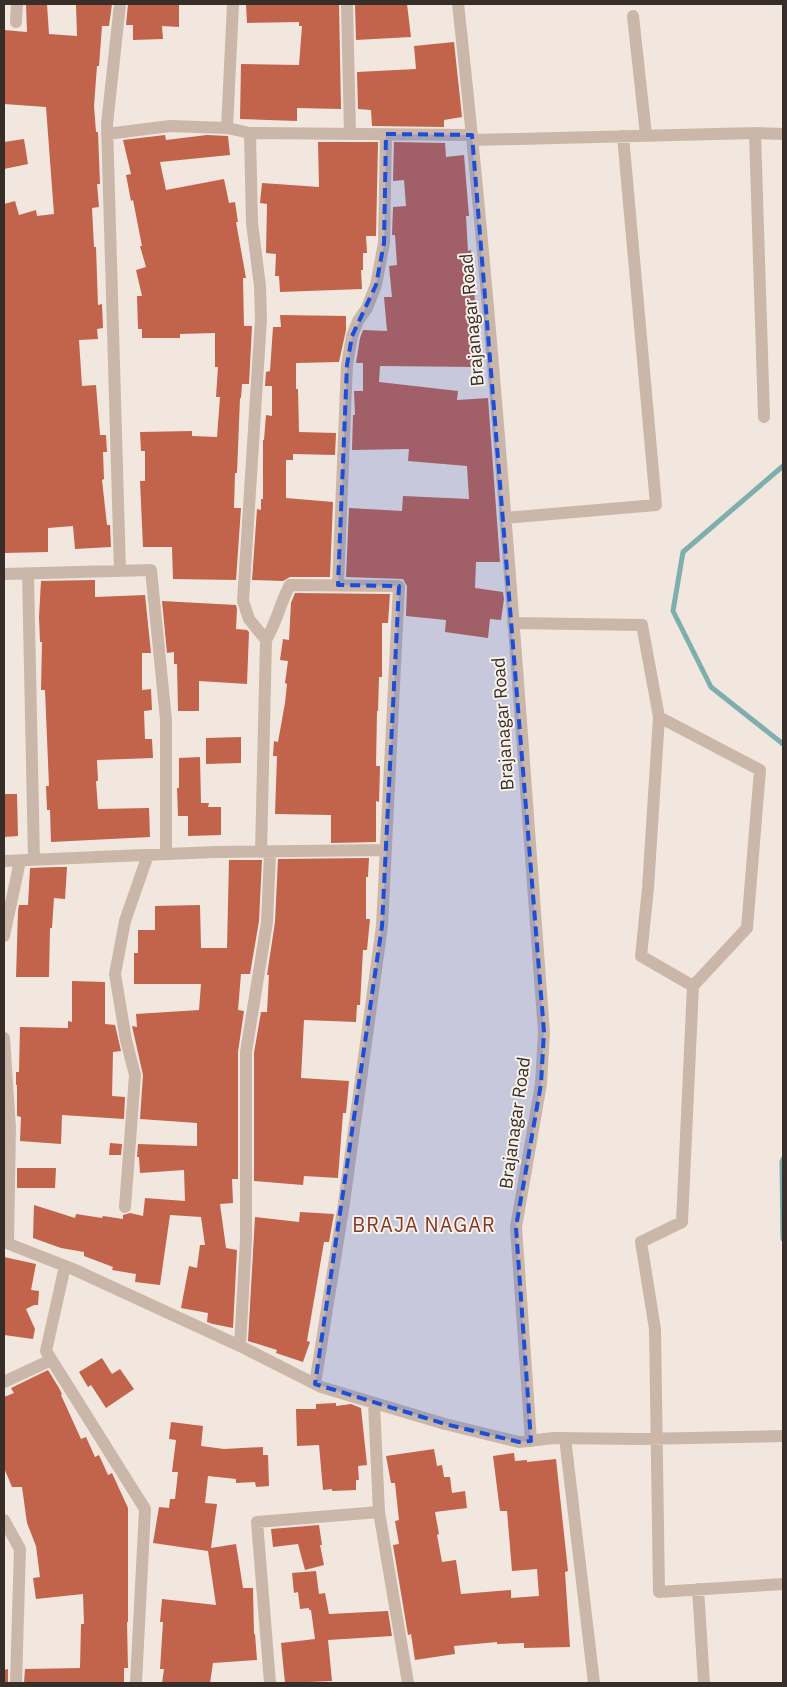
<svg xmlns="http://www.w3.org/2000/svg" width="787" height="1687" viewBox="0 0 787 1687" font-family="'IBM Plex Sans',sans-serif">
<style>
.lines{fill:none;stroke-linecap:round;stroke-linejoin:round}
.stream{stroke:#7eaeae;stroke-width:5}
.building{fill:#c2634c}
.minor{stroke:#cab7aa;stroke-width:12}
.marked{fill:#1d4ed8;fill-opacity:0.2;stroke:#1d4ed8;stroke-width:4;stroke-dasharray:10 6;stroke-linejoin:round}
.labels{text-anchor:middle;stroke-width:4;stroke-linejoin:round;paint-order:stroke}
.street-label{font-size:18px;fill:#372d29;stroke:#f9f2ea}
.quarter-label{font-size:20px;letter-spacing:1px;fill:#843725;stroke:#f9f2ea}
</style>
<rect width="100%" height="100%" fill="#f2e7de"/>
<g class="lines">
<path class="stream" d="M783,466L683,552L673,611L711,687L783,744
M783,1159L782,1162L783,1239"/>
</g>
<path class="building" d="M26,4H47L49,34L77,36L76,4H112L109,26H102L99,66H97L94,106L96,132H98L100,184H97L99,207L92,208L94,247H96L98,305L102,304L103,328L97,329L98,339L79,340L82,386L96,385L100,435H106L107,452H103L104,479L102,480L107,525H110L111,547L75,549L73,526L48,528V552L4,553V204L15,201L19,215L36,210L37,216L54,214L46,107L4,104V30L27,32Z
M128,4H179V27L162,26L163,39L133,40V25H126Z
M246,4H339L341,109L297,108V121L240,119L241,64L299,65L302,26H299V22L247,23Z
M355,4H407L411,37L356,40Z
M454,42L462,117L444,120V127L372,126L371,110L358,109L357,72L416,69L414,46Z
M165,135L166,140L207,135L228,136L230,155L160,162L166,190L224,179L229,203L235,202L238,222H236L246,278H243L244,326H252L249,384H242L241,398H240L237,473H235L234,508H241L236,580L173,579L172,547H143L140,481H145V451H141L140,432L192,431V436L217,437L220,397H216L218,367H215V333L180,334V338H142V329H138L137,296H142L136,270L146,267L140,246H142L133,200L131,201L126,175L131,174L123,140Z
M24,139L28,164L4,169V142Z
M318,142H378L376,236H366L367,253H363V270H361L362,289L280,292L279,276H275L276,254L266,253L267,204L260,203L262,183L319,187Z
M394,142L445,143L446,157L464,155L469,216H466L468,251L471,250L475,303H478L477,350H478V367L380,366L379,382L458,391L457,400L488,398L500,562H476L475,588L503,592L504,599L501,620L490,619L488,638L445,632L446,620L406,616L407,586L403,579L346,577L349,508L402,511L403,496L469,499L467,466L408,461L409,449L352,450L353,415H355L354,391H363V363H356L360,338L363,330L387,331L384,297H392L389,266L397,265L395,235H392L393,207L406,206L404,180L393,181Z
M280,315L346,316V330L339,362L296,363V389H298L299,432L336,433L335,455L293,454V460H286V498L333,502L330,577H290L283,581L252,580L257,509L261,510V499H263V440H264L266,415L272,416V386H265L266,372L270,371L273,327H281Z
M95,580V597L145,595L151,653H142V690L151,689L152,710L144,711L145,739H152L153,758L97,760L98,781H96L98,809L149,808L150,837L51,842L50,810H47L46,786H49L45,690H41L42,642H40L39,617L41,581Z
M295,593L390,594L388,623H382V677H379L378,711H377L376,766H380L379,802L376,801V842L331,843V815L275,814L277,756H273L274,741L278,742L285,703L287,684L285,683L288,661L280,660L283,639L289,640L291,603Z
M162,601L236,605L237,609L236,629L247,630L249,632L247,684L199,681V711H178L177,664H174V652L167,653Z
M241,737V763L206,764V738Z
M200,757L201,803H209L208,807H221V835L188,836V816H178L177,788H179V758Z
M4,794H17L18,836L4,837Z
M369,858L368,877H366V919H370L367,950H363L360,1005H357L356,1022L304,1020L301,1078L349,1081L346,1113H343L338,1178L304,1176L303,1185L254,1181V1053L261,1012H267L269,975H267L275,922L278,859Z
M229,860H262L259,921L250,974H241L238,1010L244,1011L238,1052V1179H232L233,1203L220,1204L226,1248L237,1250L233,1328L213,1324L207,1322L208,1313L181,1308L189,1266L197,1268L200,1245H205L201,1217L170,1215L160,1285L135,1282L136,1274L112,1270L113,1267L84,1256V1252L61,1248L33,1238L34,1205L75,1218L76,1214L102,1218L103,1216L123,1219V1215L130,1213L143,1216L145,1198L185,1201L184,1170L140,1173L139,1157H137L138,1144L197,1146V1123L140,1119L143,1075L132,1026L137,1027L136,1014L199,1010L201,984H134V953H138V930H155V906L200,905L201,948H227Z
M57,867H67L65,899L54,898L52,928H50L49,977H16L18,911L19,905H28L30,868Z
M72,981L105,982V1024L115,1025L121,1051L113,1052L112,1096L125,1097L124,1119L62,1115L61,1144L20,1141L21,1117L17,1116V1085H16V1072H19L20,1027L68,1028V1021L72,1022Z
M110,1143L122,1144L121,1155H109Z
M17,1168H56L55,1188H17Z
M300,1212L334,1214L329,1242H324L307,1341L310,1342L303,1362L276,1353L277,1350L248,1341L255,1217L299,1222Z
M4,1257L36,1264L31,1290L39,1291L38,1305H34L26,1309L35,1329L33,1339L4,1335Z
M102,1358L112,1374L120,1369L134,1389L106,1408L91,1385L88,1387L79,1372Z
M48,1370L59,1388L62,1394L61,1395L81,1439L86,1437L95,1457L99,1455L108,1475L112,1473L128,1508V1622H127L128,1668H124V1683H24L25,1669L80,1668L81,1624H84L83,1594L36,1599L33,1578L40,1577L36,1546L27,1523L22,1487H12L4,1468V1397L14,1393L11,1388Z
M336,1403V1406L351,1404L361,1408L367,1465L358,1466L359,1480H356V1490L332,1491V1489L323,1490L319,1445L297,1446L296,1409H316V1404Z
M171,1422L203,1426L201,1446L224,1449L263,1447V1455H268L269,1486L256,1487L255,1482L236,1483V1479L208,1476L205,1503L217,1504L211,1548L236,1544L243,1588H253L254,1634H255L257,1660L213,1663L210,1683H162L164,1669H160L163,1622H160L162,1599L216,1605L208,1551L153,1543L159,1507L169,1508L170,1499H175L178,1472H172L176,1440L169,1439Z
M434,1449L437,1466L442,1465L444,1477H450L452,1493L465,1491L467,1508L435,1512L439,1534L437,1535L442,1562L456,1560L461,1594L511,1590V1598L539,1596L537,1569L512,1571L507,1511H500L493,1456L514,1453L515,1461L527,1460V1462L556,1459L568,1571L565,1572L570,1647L524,1648V1643L497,1644V1642L454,1646L455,1654L415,1660L411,1634L408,1635L393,1545L399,1544L395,1521L399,1520L395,1483H391L386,1456Z
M319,1525L322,1545H320L324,1565L305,1570L298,1544L273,1547L271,1529Z
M316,1571L319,1594L325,1593L329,1614L388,1611L392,1636L328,1640L332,1681L285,1683L281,1643L315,1639L311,1610H309V1608L300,1609L298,1592L294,1593L292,1573Z
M8,1669V1683H4V1670Z"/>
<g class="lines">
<path class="minor" d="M347,4L350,134
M458,4C496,346 518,689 544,1032L541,1084L516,1227L531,1441
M633,16L646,135
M16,22L17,4
M227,128L233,4
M250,133L252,223L260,286L261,319L243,601L249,619L266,640
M755,133L764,417
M107,134L170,126L227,128L250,133L472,135
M473,140L755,133L783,134
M505,518L656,505L623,136
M120,571L107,124L120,4
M4,574L151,570L166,720V854
M28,574L34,860
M338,585L347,365L352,336L358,321L367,308L376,285L384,243L386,134
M513,623L642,625L659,717L648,888L641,956L693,986
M659,717L760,770L747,928L693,986L682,1222L641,1242L655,1329L659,1592L783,1584
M261,852L266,640C277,622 280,603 290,585L399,586L382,926L344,1203L315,1384
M4,861L215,852L386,850
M4,936L20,861
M4,1038L10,1128L8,1243
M125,1207L135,1075L126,1040L115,974L125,921L148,855
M4,1242L73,1269L240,1346L321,1387L445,1424L519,1442L554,1438L640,1439L783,1436
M65,1266L46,1351L145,1509L136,1683
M240,1346L246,1240V1052L267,922L270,852
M4,1382L51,1360
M374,1403L379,1512L408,1683
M565,1438L594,1683
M4,1520L20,1549L16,1683
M698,1589L704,1683
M270,1683L257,1522L379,1512"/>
</g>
<path class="marked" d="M386,134L472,135L544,1032L541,1084L516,1227L531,1441L519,1442L445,1424L315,1384L382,926L399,586L338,585L347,365L352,336L376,285L384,243Z"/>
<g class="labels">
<g class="street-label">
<text transform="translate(472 320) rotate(-95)" y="6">Brajanagar Road</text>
<text transform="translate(503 724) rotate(-94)" y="6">Brajanagar Road</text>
<text transform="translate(515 1123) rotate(-82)" y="6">Brajanagar Road</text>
</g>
<g class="quarter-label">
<text x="424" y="1232">BRAJA NAGAR</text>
</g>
</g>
<rect width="787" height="1687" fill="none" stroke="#372d29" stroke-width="10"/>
</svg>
